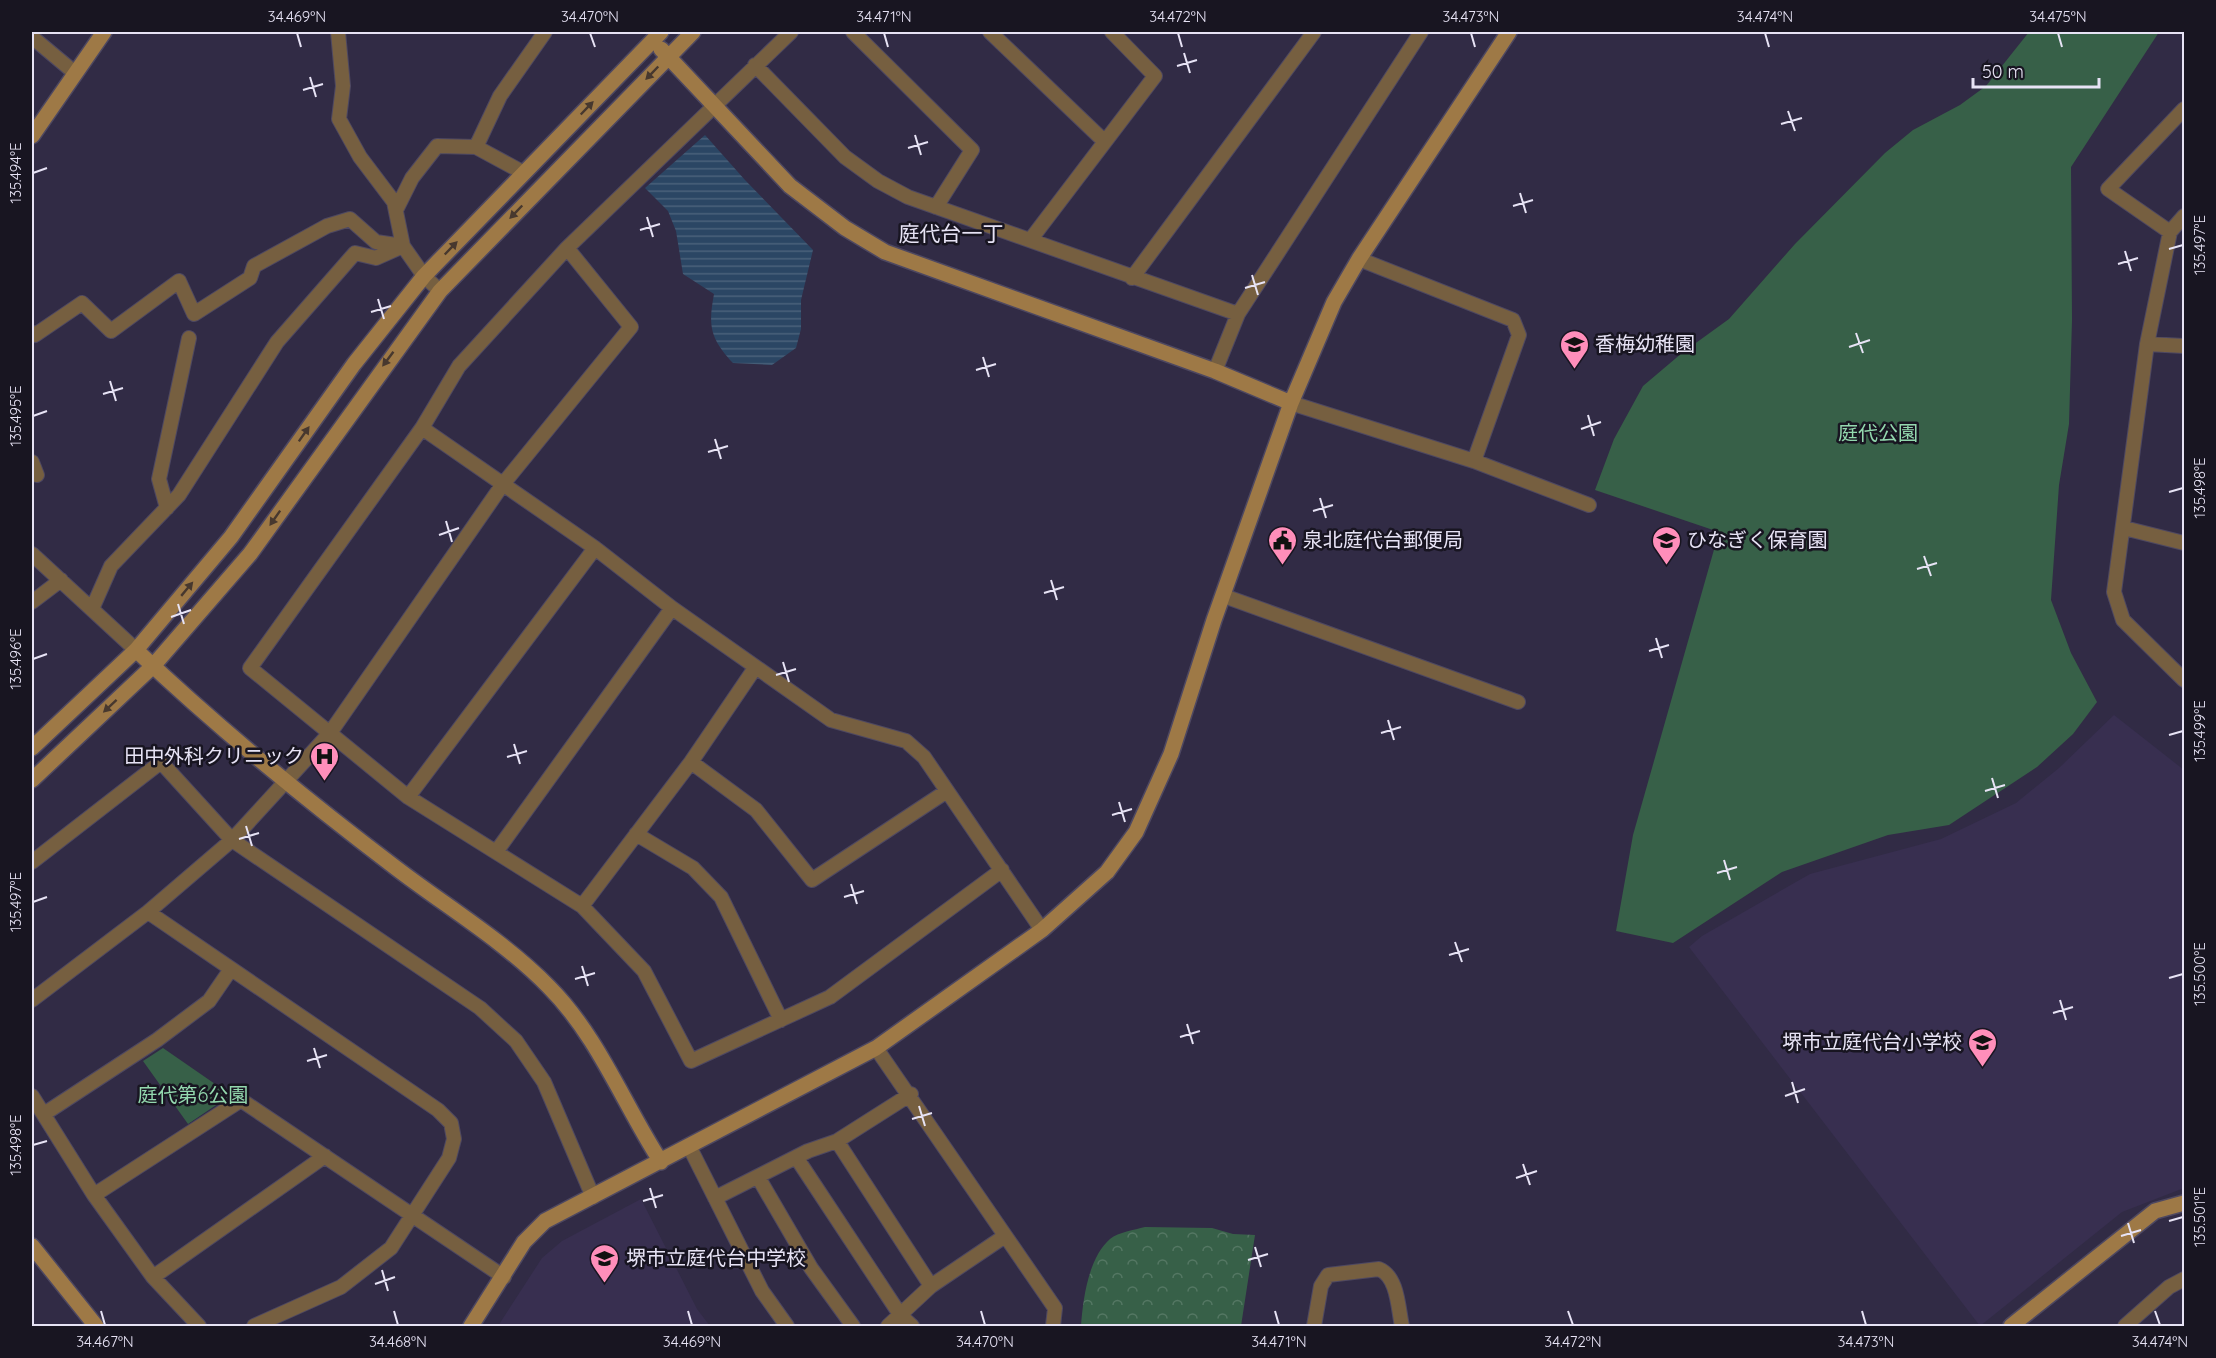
<svg xmlns="http://www.w3.org/2000/svg" width="2216" height="1358" viewBox="0 0 2216 1358" font-family="Quicksand,'Noto Sans JP',sans-serif">
<style>
.built{fill:#382f50}
.forest{fill:url(#forest-crowns)}
.park{fill:#376048}
.water{fill:url(#water-rules)}
.lines{fill:none;stroke-linecap:round;stroke-linejoin:round}
.street-casing{stroke:#4e4861;stroke-width:16}
.secondary-casing{stroke:#4e4861;stroke-width:18}
.street{stroke:#765f40;stroke-width:14}
.secondary{stroke:#9e7946;stroke-width:15}
.oneway{fill:#47382e}
.ticks{fill:none;stroke:#e7e3f5;stroke-width:2}
.labels{text-anchor:middle;stroke-width:5;stroke-linejoin:round;paint-order:stroke}
.poi-label{font-size:20px;fill:#e7e3f5;stroke:#181521;text-anchor:start}
.park-label{font-size:20px;fill:#93d8ae;stroke:#181521}
.neighbourhood-label{font-size:21px;fill:#e7e3f5;stroke:#181521}
.neatline{fill:none;stroke:#e7e3f5;stroke-width:2}
.ticks-label{font-size:15px;text-anchor:middle;fill:#e7e3f5}
</style>
<defs>
<pattern id="forest-crowns" width="20" height="18" patternUnits="userSpaceOnUse" patternTransform="scale(1.5)"><rect width="20" height="18" fill="#376048"/><path d="M2 6a3 3 0 1 1 6 0M12 15a3 3 0 1 1 6 0" fill="none" stroke="#547763"/></pattern>
<pattern id="water-rules" width="6" height="5" patternUnits="userSpaceOnUse" patternTransform="scale(1.5)"><rect width="6" height="5" fill="#2b4664"/><path d="M0 2.5h6" fill="none" stroke="#4a617b"/></pattern>
</defs>
<rect width="100%" height="100%" fill="#312b45"/>
<path class="built" d="M2114,715L2184,770V1188L2122,1212L1980,1326L1689,947L1702,936L1810,874L1941,839L2016,803L2059,768Z
M641,1199L697,1309L710,1326H498L542,1258L562,1241Z"/>
<path class="forest" d="M1145,1227L1212,1228L1233,1234L1255,1235L1241,1326H1081C1083,1300 1088,1258 1110,1239C1119,1232 1134,1230 1145,1227Z"/>
<path class="park" d="M2029,32H2159L2071,167L2072,320L2069,424L2059,485L2051,600L2071,653L2097,702L2073,734L2037,767L1949,825L1888,835L1782,872L1673,943L1616,931L1633,835L1719,532L1595,490L1614,439L1643,386L1682,353L1729,319L1795,244L1885,153L1913,130L1960,105L1986,86Z
M163,1048L231,1095L188,1124L143,1061Z"/>
<path class="water" d="M705,135L745,180L813,250L801,300V329L796,348L772,365L733,363C710,338 708,326 714,294L683,274L676,231L668,211L645,188Z"/>
<g class="lines">
<defs>
<path id="street" d="M338,32L343,86L339,119L360,157L394,202L403,246L424,276L440,291
M791,32L567,248L459,366L422,428L250,668L408,797L582,906L644,971L691,1061L830,997L1002,870
M853,32L972,150L936,207
M990,32L1104,141
M32,37L75,73
M755,65L845,157L878,181L908,197L1238,314
M524,173L476,147L500,96L545,32
M396,210L412,178L437,146L476,147
M2170,232L2108,189L2184,109
M1031,239L1155,76L1112,32
M1359,259L1513,320L1519,335L1474,461
M1132,278L1314,32
M32,333L35,335L82,303L111,331L179,281L194,314L250,278L254,266L327,226L350,219L376,242L403,246
M2147,344L2170,232L2184,216
M2184,346L2147,344L2114,592L2123,620L2184,680
M1215,371L1238,314L1421,32
M1291,403L1474,461L1589,505
M422,428L595,548L672,608L831,720L906,741L924,757L1042,930
M32,462L37,475
M167,508L159,479L189,338
M2124,528L2184,543
M32,554L136,650
M1224,596L1518,702
M32,602L61,580
M92,609L111,566L179,495L277,342L355,253L376,258L403,246
M691,762L756,810L812,880L947,791
M408,797L595,548
M636,834L693,868L721,897L781,1020
M496,852L672,608
M32,862L161,762L232,840L480,1008L516,1041L544,1082L593,1197
M582,906L691,762L755,668
M148,912L438,1110L451,1123L454,1139L449,1158L391,1248L341,1287L254,1326
M32,1000L148,912L232,840L330,733L503,484L631,327L567,248
M876,1048L1055,1308L1053,1326
M32,1096L94,1195L241,1100L504,1277
M44,1114L157,1040L209,1001L231,969
M837,1141L931,1286
M689,1146L762,1291L787,1326
M796,1157L901,1316L912,1326
M758,1177L811,1268L853,1326
M94,1195L153,1277L199,1326
M715,1198L808,1151L837,1141L911,1094
M153,1277L325,1156
M888,1326L931,1286L1005,1236
M1314,1326L1321,1286L1328,1275L1379,1269C1398,1277 1398,1308 1402,1326
M2125,1326L2169,1287L2184,1279"/>
<path id="secondary" d="M661,49L790,186L845,228L885,252L1215,371L1291,403
M32,136L104,32
M136,650C218,728 305,799 396,868C447,907 504,941 549,987C598,1036 624,1105 661,1162
M32,748L136,650L231,537L354,364L424,276L661,32
M32,780L153,666L250,554L440,291L693,32
M32,1246L96,1326
M471,1326L524,1242L545,1221L876,1048L1042,930L1107,872L1136,832L1171,754L1214,620L1291,403L1334,302L1359,259L1509,32
M2011,1326L2155,1211L2184,1203"/>
</defs>
<use href="#street" class="street-casing"/>
<use href="#secondary" class="secondary-casing"/>
<use href="#street" class="street"/>
<use href="#secondary" class="secondary"/>
</g>
<defs><path id="oneway-solid" d="M-6-.8H1V-3.2L6.5 0L1 3.2V.8H-6Z" transform="scale(1.5)"/></defs>
<g class="oneway">
<use href="#oneway-solid" transform="translate(652 73) rotate(134)"/>
<use href="#oneway-solid" transform="translate(587 108) rotate(-46)"/>
<use href="#oneway-solid" transform="translate(516 212) rotate(134)"/>
<use href="#oneway-solid" transform="translate(451 248) rotate(-46)"/>
<use href="#oneway-solid" transform="translate(388 359) rotate(127)"/>
<use href="#oneway-solid" transform="translate(304 434) rotate(-55)"/>
<use href="#oneway-solid" transform="translate(275 518) rotate(125)"/>
<use href="#oneway-solid" transform="translate(187 589) rotate(-50)"/>
<use href="#oneway-solid" transform="translate(110 706) rotate(137)"/>
</g>
<path class="ticks" d="M297,33L301,47M590,33L595,47M884,33L888,47M1178,33L1182,47M1471,33L1475,47M1765,33L1769,47M2058,33L2062,47M1184,53L1190,73M1177,66L1197,60M310,77L316,97M303,90L323,84M1788,111L1795,131M1781,124L1802,118M915,135L921,155M908,148L928,142M33,173L47,168M1520,193L1526,213M1513,206L1533,200M647,217L653,237M640,230L660,224M2169,249L2183,245M2125,251L2131,271M2118,264L2138,258M1252,275L1258,295M1245,288L1265,282M378,299L384,319M371,312L391,306M1856,333L1863,353M1849,347L1870,340M983,357L989,377M976,370L996,364M110,381L116,401M103,394L123,388M1588,415L1594,436M33,416L47,411M1581,429L1601,422M715,439L721,459M708,452L728,446M2169,492L2183,488M1320,498L1326,518M1313,511L1333,505M446,521L452,542M439,535L459,528M1924,556L1931,576M1917,569L1937,563M1051,580L1057,600M1044,593L1064,587M178,604L184,624M171,617L191,610M1656,638L1662,658M1649,651L1669,645M33,659L47,654M783,662L789,682M776,675L796,669M1388,720L1394,740M1381,733L1401,727M2169,735L2183,731M514,744L520,764M507,757L527,751M1992,778L1998,798M1985,791L2005,785M1119,802L1125,822M1112,815L1132,809M246,826L252,846M239,839L259,833M1724,860L1730,880M1717,873L1737,867M851,884L857,904M844,897L864,891M33,902L47,897M1455,942L1462,962M1449,955L1469,949M582,966L588,986M2169,978L2183,974M575,979L595,973M2060,1000L2066,1020M2053,1013L2073,1007M1187,1024L1193,1044M1180,1037L1200,1031M314,1048L320,1068M307,1061L327,1055M1792,1082L1798,1103M1785,1096L1805,1089M919,1106L925,1126M912,1119L932,1113M33,1145L47,1141M1523,1164L1530,1185M1516,1178L1537,1171M650,1188L656,1208M643,1201L663,1195M2169,1221L2183,1217M2128,1223L2134,1243M2121,1236L2141,1230M1255,1247L1261,1267M1248,1260L1268,1254M382,1270L388,1291M375,1284L395,1277M101,1311L105,1325M394,1311L398,1325M688,1311L692,1325M981,1311L985,1325M1275,1311L1279,1325M1568,1311L1573,1325M1862,1311L1866,1325M2155,1311L2160,1325"/>
<defs>
<symbol id="school-pin" viewBox="-11 -11 22 30"><path d="M0 17L-7.5 6A9.5 9.5 0 1 1 7.5 6Z" fill="#ff8eba" stroke="#181521"/><path d="M0-5L7-2L0 1L-7-2ZM-4 1L0 2.5L4 1V4Q0 6-4 4Z" fill="#111"/></symbol>
<symbol id="civic-pin" viewBox="-11 -11 22 30"><path d="M0 17L-7.5 6A9.5 9.5 0 1 1 7.5 6Z" fill="#ff8eba" stroke="#181521"/><path d="M-.6-6.5H3V-4.5H.6V-3L4-1V1h2V6H-6V1h2V-1L-.6-3ZM-1.2 2.5V6h2.4V2.5Z" fill="#111"/></symbol>
<symbol id="hospital-pin" viewBox="-11 -11 22 30"><path d="M0 17L-7.5 6A9.5 9.5 0 1 1 7.5 6Z" fill="#ff8eba" stroke="#181521"/><path d="M-5-5h3v3.5h4V-5h3V5h-3V1.5h-4V5h-3Z" fill="#111"/></symbol>
</defs>
<g fill-rule="evenodd">
<use href="#school-pin" x="1558" y="328" width="33" height="45"/>
<use href="#civic-pin" x="1266" y="524" width="33" height="45"/>
<use href="#school-pin" x="1650" y="524" width="33" height="45"/>
<use href="#hospital-pin" x="308" y="740" width="33" height="45"/>
<use href="#school-pin" x="1966" y="1026" width="33" height="45"/>
<use href="#school-pin" x="588" y="1242" width="33" height="45"/>
</g>
<g class="labels">
<g class="poi-label">
<text x="1595" y="351">香梅幼稚園</text>
<text x="1303" y="547">泉北庭代台郵便局</text>
<text x="1687" y="547">ひなぎく保育園</text>
<text x="304" y="763" text-anchor="end">田中外科クリニック</text>
<text x="1962" y="1049" text-anchor="end">堺市立庭代台小学校</text>
<text x="626" y="1265">堺市立庭代台中学校</text>
</g>
<g class="park-label">
<text x="1878" y="440">庭代公園</text>
<text x="193" y="1102">庭代第6公園</text>
</g>
<g class="neighbourhood-label">
<text x="951" y="241">庭代台一丁</text>
</g>
</g>
<rect width="2216" height="1358" fill="none" stroke="#181521" stroke-width="66"/>
<path d="M1973 78v9h126v-9" fill="none" stroke="#e7e3f5" stroke-width="3"/>
<text x="1982" y="78" font-size="18" fill="#e7e3f5" stroke="#181521" stroke-width="4.5" paint-order="stroke">50 m</text>
<rect x="33" y="33" width="2150" height="1292" class="neatline"/>
<g class="ticks-label">
<text x="297" y="22">34.469°N</text>
<text x="590" y="22">34.470°N</text>
<text x="884" y="22">34.471°N</text>
<text x="1178" y="22">34.472°N</text>
<text x="1471" y="22">34.473°N</text>
<text x="1765" y="22">34.474°N</text>
<text x="2058" y="22">34.475°N</text>
<text transform="translate(16 173) rotate(-90)" y="5">135.494°E</text>
<text transform="translate(2200 245) rotate(-90)" y="5">135.497°E</text>
<text transform="translate(16 416) rotate(-90)" y="5">135.495°E</text>
<text transform="translate(2200 488) rotate(-90)" y="5">135.498°E</text>
<text transform="translate(16 659) rotate(-90)" y="5">135.496°E</text>
<text transform="translate(2200 731) rotate(-90)" y="5">135.499°E</text>
<text transform="translate(16 902) rotate(-90)" y="5">135.497°E</text>
<text transform="translate(2200 974) rotate(-90)" y="5">135.500°E</text>
<text transform="translate(16 1145) rotate(-90)" y="5">135.498°E</text>
<text transform="translate(2200 1217) rotate(-90)" y="5">135.501°E</text>
<text x="105" y="1347">34.467°N</text>
<text x="398" y="1347">34.468°N</text>
<text x="692" y="1347">34.469°N</text>
<text x="985" y="1347">34.470°N</text>
<text x="1279" y="1347">34.471°N</text>
<text x="1573" y="1347">34.472°N</text>
<text x="1866" y="1347">34.473°N</text>
<text x="2160" y="1347">34.474°N</text>
</g>
</svg>
